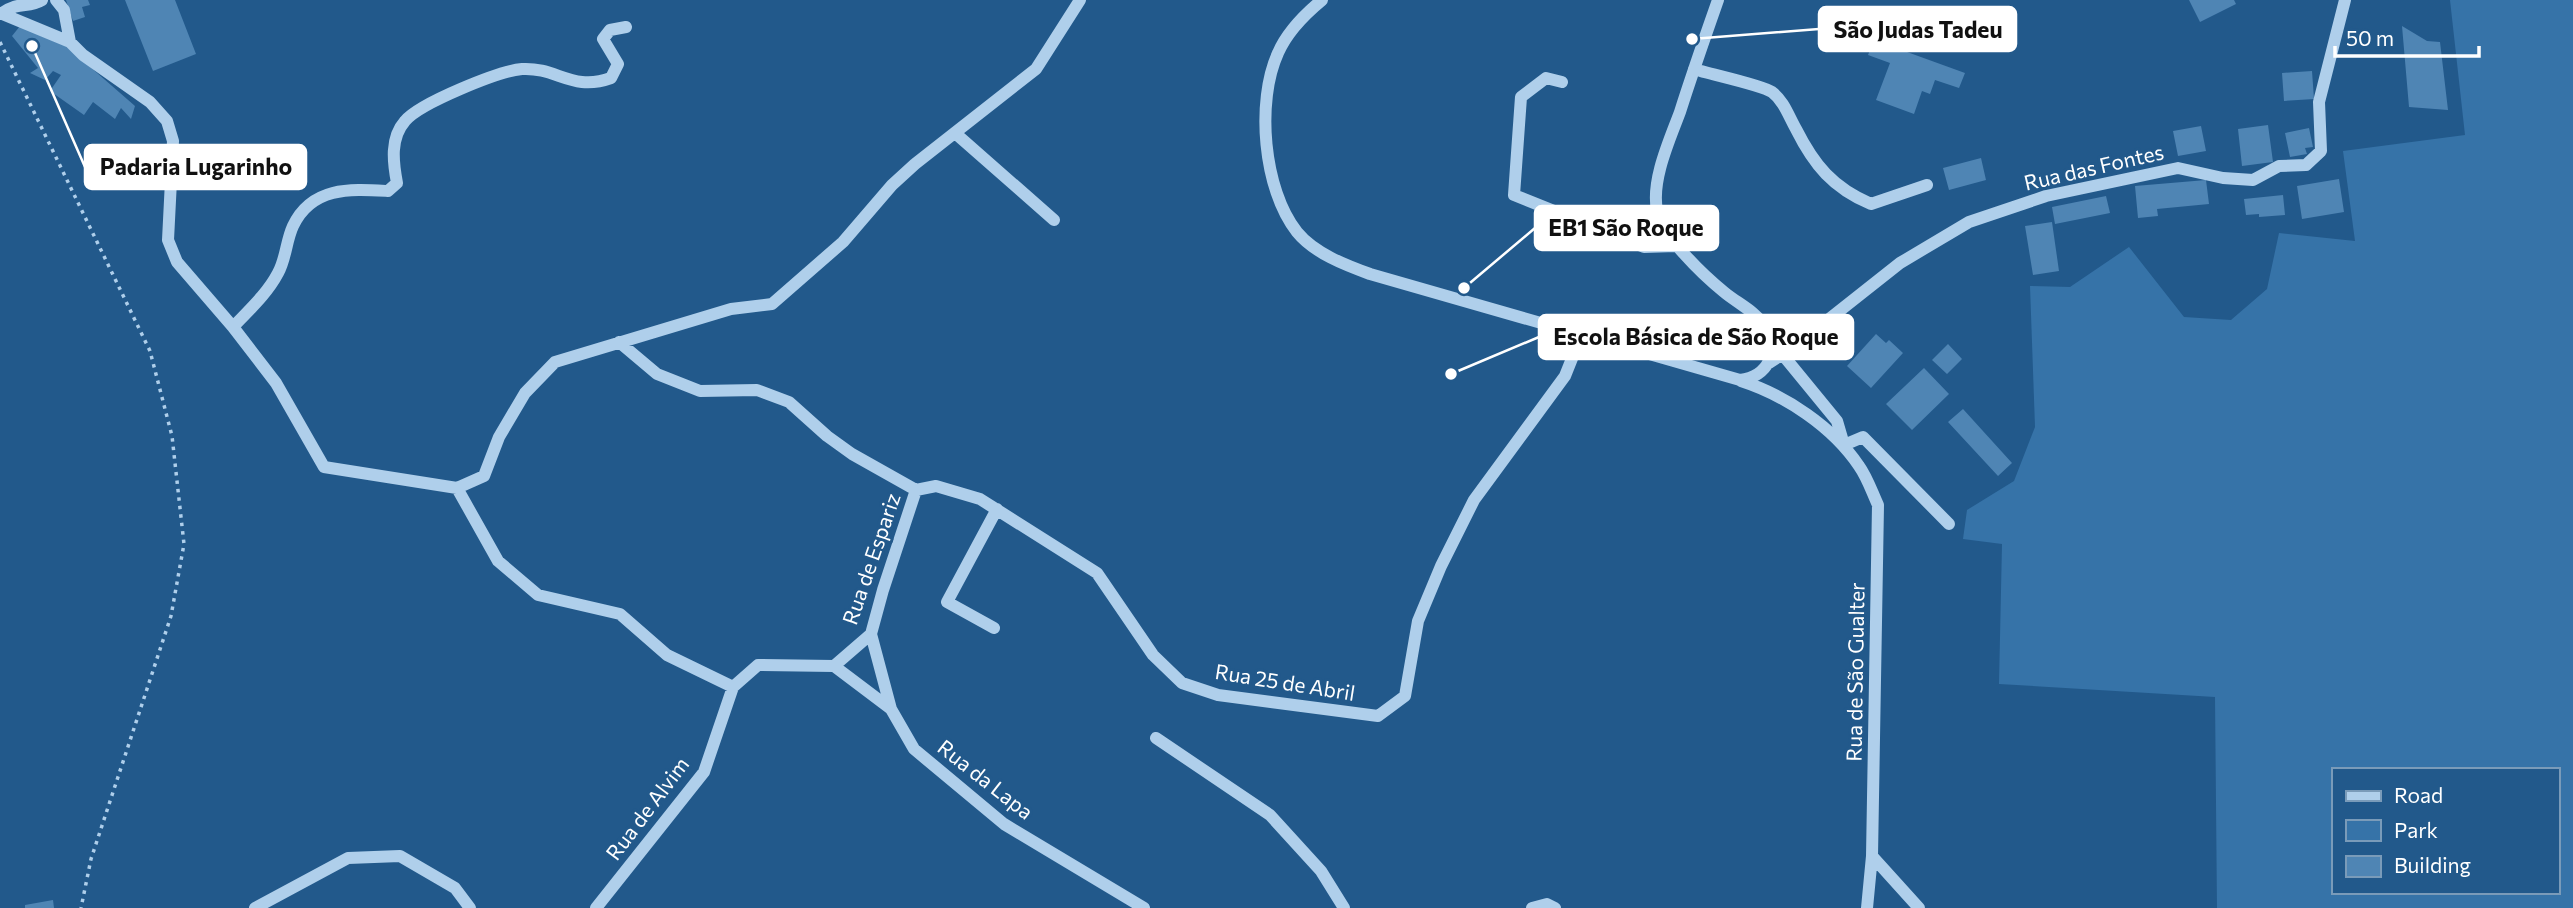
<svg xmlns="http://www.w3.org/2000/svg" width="2573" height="908" viewBox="0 0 2573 908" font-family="Commissioner,sans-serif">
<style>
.green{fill:#3673a8;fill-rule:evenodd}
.building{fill:#4f85b4}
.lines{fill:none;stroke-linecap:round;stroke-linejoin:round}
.path{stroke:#afcfeb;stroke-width:3.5;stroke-dasharray:3.5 5;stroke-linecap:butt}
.minor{stroke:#afcfeb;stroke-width:12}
.labels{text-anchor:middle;stroke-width:6;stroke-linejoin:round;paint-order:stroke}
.street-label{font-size:21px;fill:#fff;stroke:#22598b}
.leader{fill:none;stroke:#fff;stroke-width:2.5}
.callout-dot{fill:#fff;stroke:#22598b;stroke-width:2.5}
.callout{fill:#fff;stroke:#fff;stroke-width:2.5}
.callout-label{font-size:23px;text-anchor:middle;font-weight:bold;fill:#111}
</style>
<rect width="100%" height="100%" fill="#22598b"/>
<path class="green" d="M2450,0H2573V908H2217L2215,697L1999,684L2002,544L1963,539L1967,510L2014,481L2035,427L2030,286L2070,287L2129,247L2184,317L2231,320L2267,289L2279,233L2355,241L2343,151L2465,135ZM2333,770H2557V892H2333Z"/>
<path class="building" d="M66,0H88L90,5L82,7L85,17L73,21Z
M125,0H175L196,54L153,71Z
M2189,0H2234L2236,4L2200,22Z
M20,26L65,45L135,106L131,119L121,108L115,119L93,102L84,115L50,91L61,75L53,71L45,80L30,73L38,68L12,36Z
M2402,26L2427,41L2440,42L2448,110L2409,107Z
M1874,40L1965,73L1959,88L1935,80L1930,94L1922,91L1914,114L1876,100L1890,63L1868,55Z
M2312,71L2314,99L2284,101L2282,73Z
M2268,125L2273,162L2242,166L2238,129Z
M2201,126L2206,151L2178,156L2173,131Z
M2309,128L2313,147L2305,148L2307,154L2290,157L2285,133Z
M1981,158L1986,180L1949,190L1943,168Z
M2339,179L2344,212L2302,219L2297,186Z
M2206,180L2209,204L2157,209L2158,216L2138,218L2135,186Z
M2283,195L2285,215L2259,217V214L2246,215L2244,199Z
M2106,196L2110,213L2055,224L2052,207Z
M2052,222L2059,271L2033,275L2025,226Z
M1876,334L1886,343L1889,340L1903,353L1871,388L1847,366Z
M1948,344L1962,359L1947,374L1932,360Z
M1924,368L1949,394L1912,430L1886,404Z
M1963,409L2012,463L1998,476L1948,422Z
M53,900L54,908H25V905Z"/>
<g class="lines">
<path class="path" d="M0,42L150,351L172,436L184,544L171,616L91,859L81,908"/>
<path class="minor" d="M56,0L64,10L70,42
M1322,0C1305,14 1287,32 1278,53C1256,101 1263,189 1297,232C1314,253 1345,265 1370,274L1740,380C1768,377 1781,350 1765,326C1755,311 1737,303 1724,292C1703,275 1662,236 1657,210C1651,180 1670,139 1680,112C1692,74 1705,37 1718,0
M0,13L70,42L83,55L150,102L167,121L173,141L168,240L177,262L233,327L276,383L324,467L457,488L484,476L499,437L525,393L555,362L731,309L772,304L843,242L892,185L915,164L1036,69L1080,0
M1,14C20,0 27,9 42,0
M1694,69C1709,74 1762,85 1772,92C1784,101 1789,117 1796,129C1814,165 1833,188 1871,204L1927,185
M1562,82L1546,78L1521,97L1514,195L1644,247L1676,246
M955,133L1054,220
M233,327C249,310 267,294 278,273C286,259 286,241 293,226C312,186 351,189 388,191L397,183C393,162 390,138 405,121C420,103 499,71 522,69C557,67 572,92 611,78L618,64L603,39L610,30L626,27
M619,342L657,374L700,391L757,390L789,402L827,436L852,454L916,490L936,486L980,499L1097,573L1153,655L1182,683L1218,695L1378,716L1405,696L1418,621L1441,566L1474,500L1565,376L1581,336
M1778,349L1837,421L1844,445
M1769,363L1795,346L1900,263L1969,222L2046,196L2178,168L2223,178L2253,180L2279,166L2306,165L2321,151L2319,102L2345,0
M1741,381C1785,395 1833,427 1859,466C1867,477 1872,492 1878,505L1872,856L1867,908
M1844,445L1863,437L1949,524
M457,488L498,561L538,595L620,614L667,655L733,687
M994,628L947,602L997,509
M871,634L891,709L914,749L1004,824L1144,908
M834,666L891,709
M1156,738L1270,815L1321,871L1344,908
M1872,856L1919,908
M255,908L348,858L400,856L455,888L470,908
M596,908L704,772L733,687L758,665L834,666L871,634L883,590L916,490
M1532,908L1547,904L1555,908"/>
</g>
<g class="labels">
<g class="street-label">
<text transform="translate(2094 168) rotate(-13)" y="7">Rua das Fontes</text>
<text transform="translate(872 559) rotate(-71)" y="7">Rua de Espariz</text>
<text transform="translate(1856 672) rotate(-89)" y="7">Rua de São Gualter</text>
<text transform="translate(1285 683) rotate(9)" y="7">Rua 25 de Abril</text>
<text transform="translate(985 780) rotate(38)" y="7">Rua da Lapa</text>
<text transform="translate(648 809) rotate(-53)" y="7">Rua de Alvim</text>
</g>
</g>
<path class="leader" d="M1692 39L1819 29M32 46L85 167M1464 288L1535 228M1451 374L1539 337"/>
<g class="callout-dot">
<circle cx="1692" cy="39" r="7"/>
<circle cx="32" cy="46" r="7"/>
<circle cx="1464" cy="288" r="7"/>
<circle cx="1451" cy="374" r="7"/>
</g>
<g class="callout">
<rect x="1819" y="7" width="197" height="44" rx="7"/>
<rect x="85" y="145" width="221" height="44" rx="7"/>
<rect x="1535" y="206" width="183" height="44" rx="7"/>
<rect x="1539" y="315" width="314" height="44" rx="7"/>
</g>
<g class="callout-label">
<text x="1918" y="38">São Judas Tadeu</text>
<text x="196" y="175">Padaria Lugarinho</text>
<text x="1626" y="236">EB1 São Roque</text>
<text x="1696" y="345">Escola Básica de São Roque</text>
</g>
<rect x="2332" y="768" width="228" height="126" fill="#22598b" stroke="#7a9bb9" stroke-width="2"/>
<rect x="2346" y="791" width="35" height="10" fill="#afcfeb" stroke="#7a9bb9" stroke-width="2"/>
<text x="2394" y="803" font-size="21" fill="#ffffff">Road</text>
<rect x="2346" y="820" width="35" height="21" fill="#3673a8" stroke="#7a9bb9" stroke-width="2"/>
<text x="2394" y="838" font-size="21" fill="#ffffff">Park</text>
<rect x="2346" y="856" width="35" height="21" fill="#4f85b4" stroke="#7a9bb9" stroke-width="2"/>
<text x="2394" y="873" font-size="21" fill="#ffffff">Building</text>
<path d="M2335 46v10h144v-10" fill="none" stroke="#ffffff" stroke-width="3.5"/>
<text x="2346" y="46" font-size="21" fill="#ffffff" stroke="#22598b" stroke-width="5" paint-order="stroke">50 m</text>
</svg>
